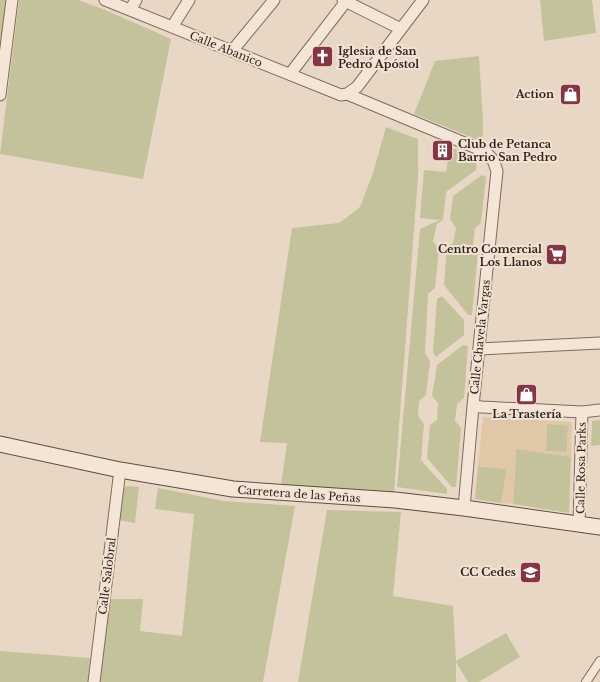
<svg xmlns="http://www.w3.org/2000/svg" width="600" height="682" viewBox="0 0 600 682" font-family="'Libre Baskerville',serif">
<style>
.green{fill:#c4c29a}
.sand{fill:#e0c7a5;fill-rule:evenodd}
.lines{fill:none;stroke-linecap:round;stroke-linejoin:round}
.pedestrian-casing{stroke:#806a5d;stroke-width:10}
.minor-casing{stroke:#806a5d;stroke-width:13}
.secondary-casing{stroke:#624c40;stroke-width:17}
.pedestrian{stroke:#f4e6d7;stroke-width:8}
.minor{stroke:#f4e6d7;stroke-width:11}
.secondary{stroke:#f4e6d7;stroke-width:15}
.labels{text-anchor:middle;stroke-width:4;stroke-linejoin:round;paint-order:stroke}
.street-label{font-size:11px;fill:#32251f;stroke:#f0e3d3}
.poi-label{font-size:11px;font-weight:bold;fill:#32251f;stroke:#f0e3d3;text-anchor:end}
</style>
<rect width="100%" height="100%" fill="#e8d7c5"/>
<path class="green" d="M0,0H6L0,50Z
M19,0H78L105,10L171,39L143,179L0,154Z
M540,0H592L596,33L544,41Z
M479,56L483,122V142L414,114L435,61Z
M386,127L418,139V176L394,493L281,486L287,443L260,442L292,228L339,223L359,208L362,202L373,173Z
M450,147L477,158L476,170L446,192L443,220L437,224L433,241L439,249L435,288L428,294L425,353L430,361L426,395L419,401L418,416L424,424L421,460L447,489V494L397,487L420,229L440,220L420,218L424,170L446,172Z
M482,175L486,177L481,223L475,228L473,244L478,252L472,315H468L444,285L447,247L453,243L456,228L450,219L453,196Z
M442,296L464,320V335L436,357L433,352L437,299Z
M463,345L468,346L464,398L457,404L455,421L461,428L456,487H452L427,458L430,425L437,420L438,403L432,396L437,365Z
M518,419L545,453L571,457L569,513L513,504Z
M600,420V445L591,446L592,421Z
M547,424L568,425L567,452L546,451Z
M478,466L507,469L501,503L475,499Z
M126,486L139,487L135,523L118,520L123,490Z
M158,488L224,501L295,506L263,682H95L107,599H143L140,631L182,636L194,514L155,509Z
M327,510L401,512L393,596L453,606L456,661L506,633L520,657L479,682H468L456,662V682H298Z
M0,651L90,658L88,682H0Z"/>
<path class="sand" d="M483,417L572,422L571,457L516,449L513,504L501,503L507,469L478,466ZM547,424L568,426L567,452L546,451Z"/>
<g class="lines">
<defs>
<path id="pedestrian" d="M586,682L600,661"/>
<path id="minor" d="M105,0L341,95L347,94L357,87L423,0
M343,0L401,29
M130,10L136,0
M172,27L189,0
M232,51L274,0
M290,74L347,0
M347,94L486,152L493,160L497,171L473,406L464,508
M0,95L12,0
M479,349L600,343
M473,406L482,407L582,412L600,410
M579,524L582,412
M94,682L120,470"/>
<path id="secondary" d="M0,444L120,470L233,489L395,500L464,508L600,527"/>
</defs>
<use href="#pedestrian" class="pedestrian-casing"/>
<use href="#minor" class="minor-casing"/>
<use href="#secondary" class="secondary-casing"/>
<use href="#pedestrian" class="pedestrian"/>
<use href="#minor" class="minor"/>
<use href="#secondary" class="secondary"/>
</g>
<defs>
<symbol id="church-square" viewBox="-11 -11 22 22"><rect x="-9" y="-9" width="18" height="18" rx="4" fill="#883543" stroke="#f0e3d3"/><path d="M-1.2-6h2.4v3.5h3.3v2.4h-3.3V6h-2.4V-.1h-3.3v-2.4h3.3Z" fill="#fff"/></symbol>
<symbol id="shop-square" viewBox="-11 -11 22 22"><rect x="-9" y="-9" width="18" height="18" rx="4" fill="#883543" stroke="#f0e3d3"/><path d="M-5-2.5h2.3a2.7 3.5 0 0 1 5.4 0H5L5.5 6h-11ZM-1.5-2.5h3a1.5 2.3 0 0 0-3 0Z" fill="#fff"/></symbol>
<symbol id="building-square" viewBox="-11 -11 22 22"><rect x="-9" y="-9" width="18" height="18" rx="4" fill="#883543" stroke="#f0e3d3"/><path d="M-4-6H4V6H1V3H-1V6H-4ZM-2.5-4.3h1.7v1.8h-1.7ZM.8-4.3h1.7v1.8H.8ZM-2.5-1h1.7V.8h-1.7ZM.8-1h1.7V.8H.8Z" fill="#fff"/></symbol>
<symbol id="supermarket-square" viewBox="-11 -11 22 22"><rect x="-9" y="-9" width="18" height="18" rx="4" fill="#883543" stroke="#f0e3d3"/><path d="M-6-5.5h2.5l.6 2H6L4.5 2H-2.5L-4.4-4H-6ZM-1.5 3.2a1.3 1.3 0 1 0 .1 0ZM3 3.2a1.3 1.3 0 1 0 .1 0Z" fill="#fff"/></symbol>
<symbol id="school-square" viewBox="-11 -11 22 22"><rect x="-9" y="-9" width="18" height="18" rx="4" fill="#883543" stroke="#f0e3d3"/><path d="M0-5L7-2L0 1L-7-2ZM-4 1L0 2.5L4 1V4Q0 6-4 4Z" fill="#fff"/></symbol>
</defs>
<g fill-rule="evenodd">
<use href="#church-square" x="310" y="44" width="25" height="25"/>
<use href="#shop-square" x="558" y="82" width="25" height="25"/>
<use href="#building-square" x="430" y="138" width="25" height="25"/>
<use href="#supermarket-square" x="544" y="242" width="25" height="25"/>
<use href="#shop-square" x="514" y="382" width="25" height="25"/>
<use href="#school-square" x="518" y="560" width="25" height="25"/>
</g>
<g class="labels">
<g class="street-label">
<text transform="translate(226 49) rotate(22)" y="4">Calle Abanico</text>
<text transform="translate(480 337) rotate(-84)" y="4">Calle Chavela Vargas</text>
<text transform="translate(581 468) rotate(-89)" y="4">Calle Rosa Parks</text>
<text transform="translate(299 494) rotate(4)" y="4">Carretera de las Peñas</text>
<text transform="translate(107 576) rotate(-83)" y="4">Calle Salobral</text>
</g>
<g class="poi-label">
<text x="338" y="55" text-anchor="start">Iglesia de San<tspan x="338" dy="13">Pedro Apóstol</tspan></text>
<text x="554" y="98">Action</text>
<text x="458" y="148" text-anchor="start">Club de Petanca<tspan x="458" dy="13">Barrio San Pedro</tspan></text>
<text x="542" y="253">Centro Comercial<tspan x="542" dy="13">Los Llanos</tspan></text>
<text x="527" y="418" text-anchor="middle">La Trastería</text>
<text x="516" y="576">CC Cedes</text>
</g>
</g>
</svg>
